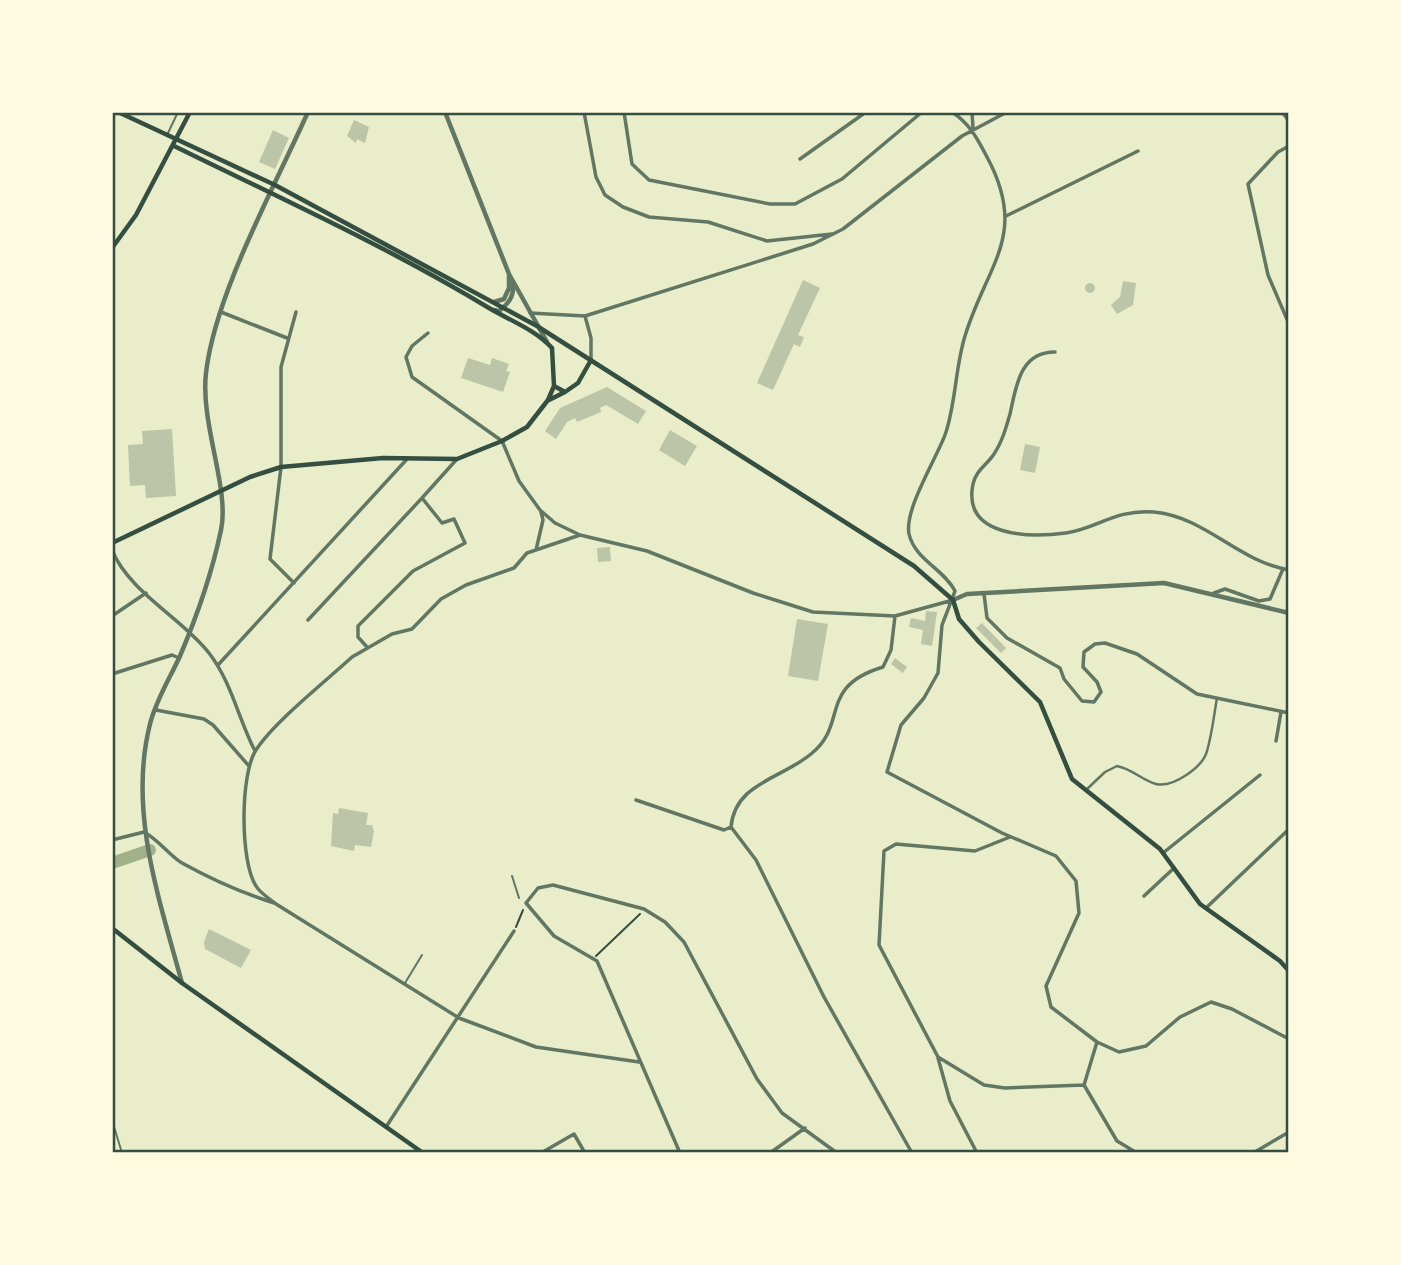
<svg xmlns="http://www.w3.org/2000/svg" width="1401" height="1265" viewBox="0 0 1401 1265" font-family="'Nunito Sans',sans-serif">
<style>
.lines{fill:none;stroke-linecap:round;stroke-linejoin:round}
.river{stroke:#a3b18a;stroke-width:12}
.building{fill:#bcc5a7}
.path{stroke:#344e41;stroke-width:2}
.service{stroke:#617663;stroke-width:2}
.pedestrian{stroke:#617663;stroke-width:2.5}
.minor{stroke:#617663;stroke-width:3.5}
.tertiary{stroke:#617663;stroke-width:4.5}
.secondary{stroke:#344e41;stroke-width:4.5}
.neatline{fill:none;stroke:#344e41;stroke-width:2.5}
</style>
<rect width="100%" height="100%" fill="#e9edc9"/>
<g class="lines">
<path class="river" d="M112,863L150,850"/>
</g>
<path class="building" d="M354,120L369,127L365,143L357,139L356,143L347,136Z
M273,130L289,138L275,169L259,162Z
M803,280L820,288L798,335L804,337L800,347L794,344L773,390L757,383Z
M1123,281L1136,283L1133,305L1117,314L1111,305L1120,297Z
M1085 288a5 5 0 1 1 10 0a5 5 0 1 1-10 0Z
M468,358L490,365L492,358L509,364L506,371L510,372L503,392L461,378Z
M607,387L646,411L638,424L606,405L600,408L601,412L577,422L575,418L567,422L556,439L545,431L560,408Z
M172,429L176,496L146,498L145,485L130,486L128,445L143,444L142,431Z
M670,430L697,446L685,466L659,450Z
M1025,444L1040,447L1035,473L1020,470Z
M610,547L611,561L598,562L597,548Z
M926,611L937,612L932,646L921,644L923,630L909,627L911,618L925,621Z
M797,619L828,624L818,681L788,676Z
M982,623L1006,648L1001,653L976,628Z
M895,658L907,667L903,673L891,664Z
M339,808L368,813L366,825H372L374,831L371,847L355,845L354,851L331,846L333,813L338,814Z
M209,929L251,950L241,968L205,949L204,942Z"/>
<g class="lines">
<path class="path" d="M516,927L523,910
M596,956L640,914"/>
<path class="service" d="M168,133L178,112
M512,876L519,898
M405,983L422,955
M112,1120L122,1153"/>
<path class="pedestrian" d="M1086,790L1105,772L1117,766C1132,769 1142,780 1156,784C1173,788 1203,767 1207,751C1212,734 1214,715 1217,698"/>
<path class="minor" d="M584,112L596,177L605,195L623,207L649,217L708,222L767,241L832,234
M624,112L632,164L649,180L770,204H795L842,179L922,112
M952,112C970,124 977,138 987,157C1029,235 987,264 965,336C955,368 956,404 945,435C936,459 904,510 909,534C915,560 944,569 955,591L942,625L938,673L924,698L901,725L887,772L1002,833L1056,856L1076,881L1079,913L1046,986L1051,1007L1097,1042L1119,1052L1146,1046L1180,1017L1211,1002L1232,1009L1289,1039
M972,112L973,128
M1282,112L1289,121
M1289,146L1278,152L1248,184L1268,275L1289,324
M800,159L866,112
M1006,216L1138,151
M221,312L287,338
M530,313L585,316L813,244L843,229L962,136L1007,112
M585,316L591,338V360
M428,333L412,346L406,357L412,377L502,441L519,481L540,510L555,523L580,535L647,551L753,593L813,612L895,616L953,600
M1055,352C1019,352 1016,388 1010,414C1006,428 1002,442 994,454C987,465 976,470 973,484C962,537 1029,538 1066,533C1098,528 1115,509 1154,512C1206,517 1237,561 1289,570
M580,535L527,553L514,568L466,585L441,599L412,629L392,634L352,657C326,681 274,722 256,750C240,774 240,862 256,886C260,893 270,899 276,904L459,1018L536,1047L639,1062
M112,550C129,592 183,619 209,653C232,683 238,718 255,751
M536,550L543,520L541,512
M294,583L270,559L281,467V367L296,312
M1214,593L1225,589L1259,601L1270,599L1283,569
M984,594L987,618L1007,638L1060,668L1064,679L1082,701L1094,702L1101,692L1097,682L1083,667L1084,652L1095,644L1105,643L1137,654L1197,694L1289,713
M112,616L146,593
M895,616L891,650L883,667C817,687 849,724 811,754C781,779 735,783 731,827L756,860L824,997L912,1153
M308,620L422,498
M367,647L358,637V626L413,571L465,543L454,519L442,523L422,498L457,459
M218,665L408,458
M112,674L172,655L179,658
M156,710L204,719L213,725L249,766
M1276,741L1281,712
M636,800L724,830L731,827
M1010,837L975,851L896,844L884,851L879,945L938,1057L984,1085L1005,1088L1084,1085
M112,840L144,832C160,841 170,856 182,863C211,879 242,893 274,903
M1163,853L1260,775
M1144,896L1174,868
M1206,908L1289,829
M1097,1042L1084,1085L1117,1141L1137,1153
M938,1058L950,1101L977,1153
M386,1127L514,931
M541,1153L574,1134L585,1153
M680,1153L597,961L554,936L526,903L538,888L553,885L644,909L665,922L684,942L757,1079L782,1113L837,1153
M770,1153L805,1128
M1253,1153L1289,1132"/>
<path class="tertiary" d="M445,112L509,274L547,342
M494,302L504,299L509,288V275
M494,310L499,311C508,304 514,297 513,285
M953,600L967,594L1164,583L1289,613
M182,983C159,898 128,811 150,724C156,700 170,678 180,656C197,616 212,573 221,530C230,489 200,423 206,373C215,294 275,186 308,112"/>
<path class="secondary" d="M118,112L275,185L537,326L914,566L953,600L959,619L979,642L1040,702L1072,779L1160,849L1200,904L1280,961L1289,971
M174,146C280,198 388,247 489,308C511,321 534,329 552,348
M112,248L136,215L190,112
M554,386L565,392L578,383L591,360
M549,400L565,392
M112,543L250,477L281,467L383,458L457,459L502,441L527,427L548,400L554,386L552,348
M112,928L182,983L423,1153"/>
</g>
<rect width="1401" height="1265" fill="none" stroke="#fefae0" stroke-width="228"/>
<rect x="114" y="114" width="1173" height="1037" class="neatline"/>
</svg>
